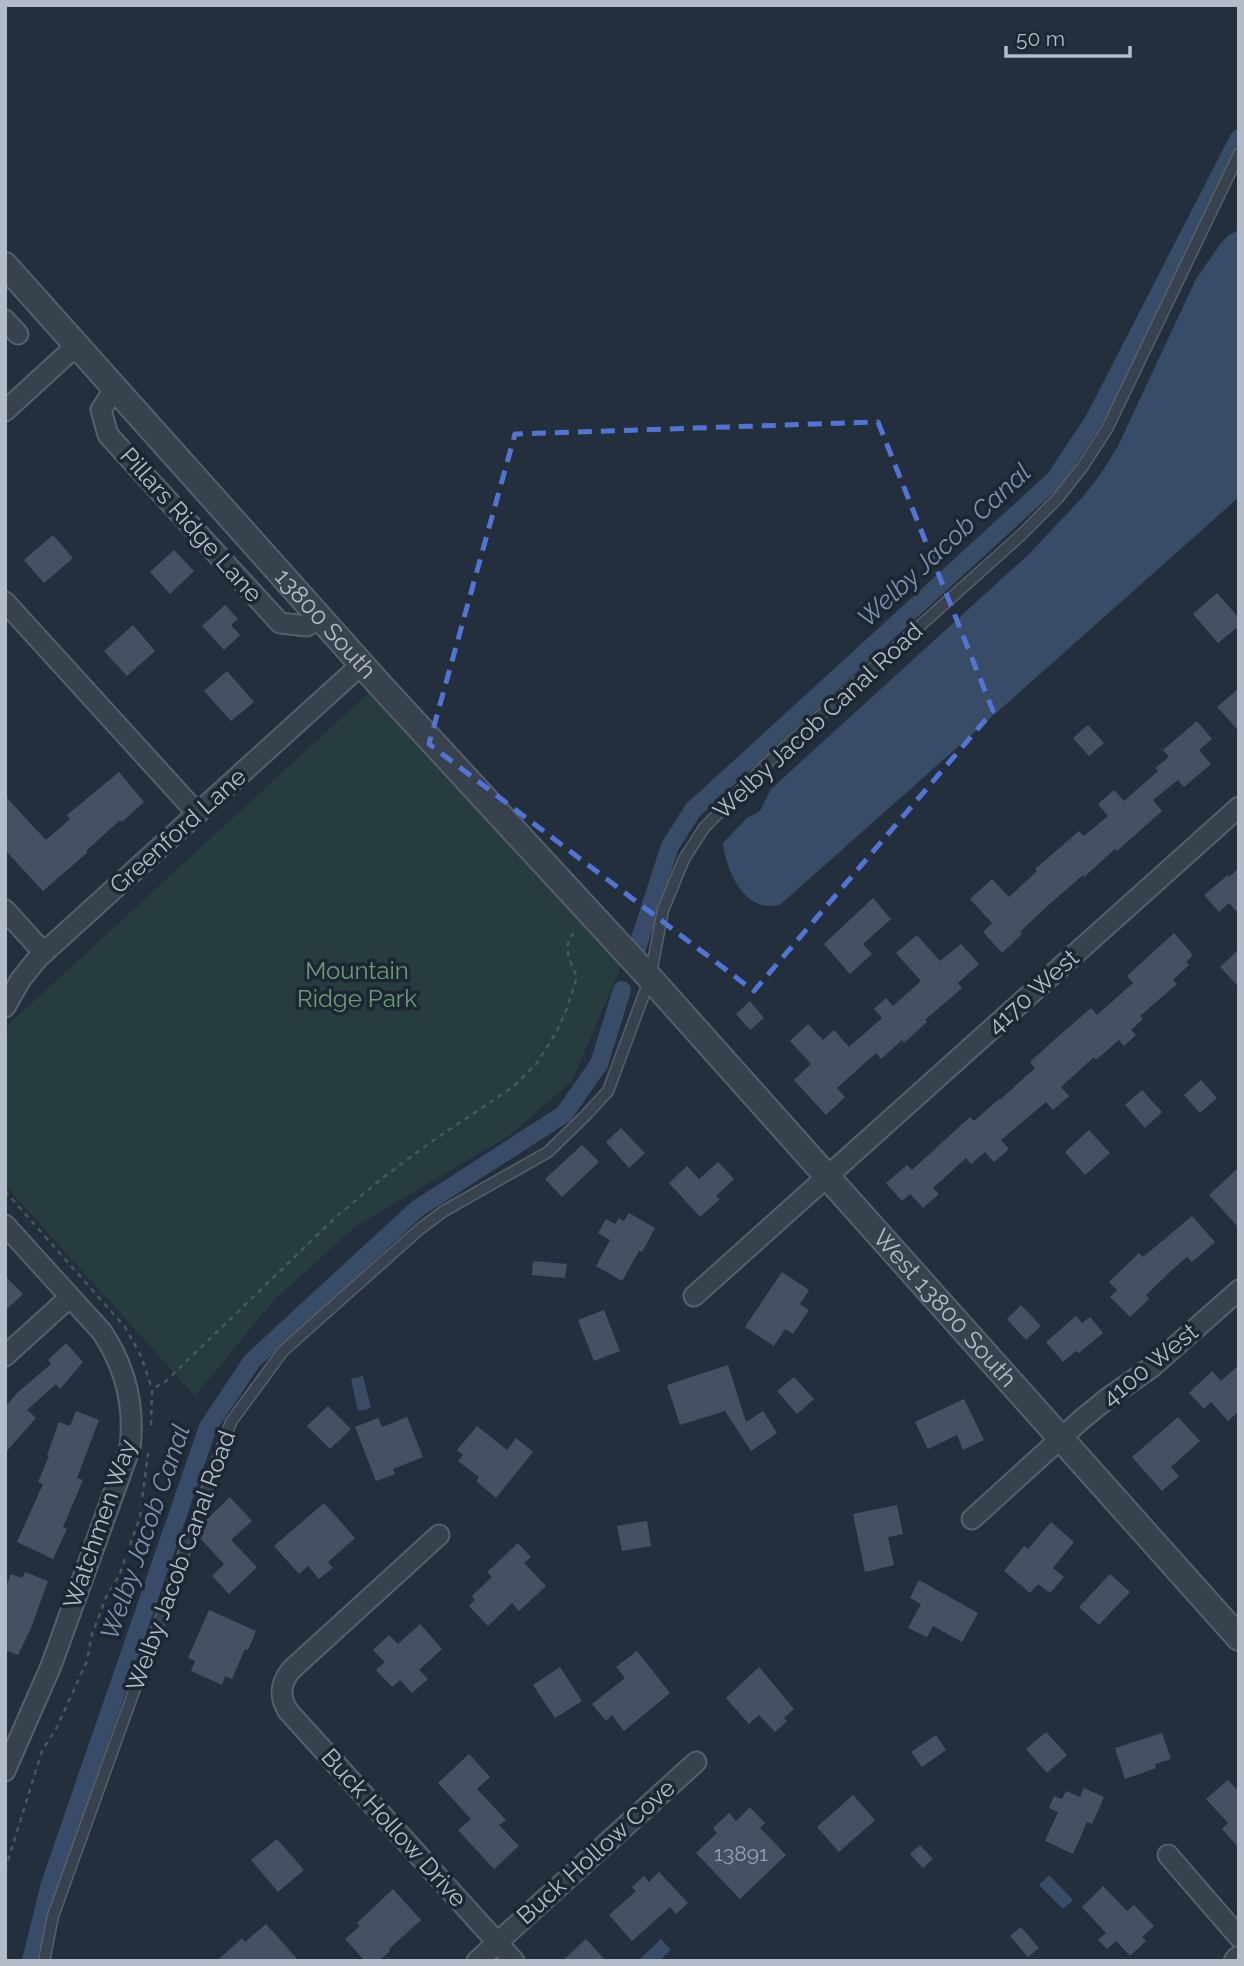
<svg xmlns="http://www.w3.org/2000/svg" width="1244" height="1966" viewBox="0 0 1244 1966" font-family="Raleway,sans-serif">
<style>
.green{fill:#263c3f}
.water{fill:#394c67}
.lines{fill:none;stroke-linecap:round;stroke-linejoin:round}
.canal{stroke:#394c67;stroke-width:18}
.building{fill:#455162}
.service-casing{stroke:#565f6c;stroke-width:13}
.minor-casing{stroke:#565f6c;stroke-width:23}
.tertiary-casing{stroke:#565f6c;stroke-width:28}
.path{stroke:#44595c;stroke-width:2.5;stroke-dasharray:5 5;stroke-linecap:butt}
.service{stroke:#38414e;stroke-width:10}
.minor{stroke:#38414e;stroke-width:19}
.tertiary{stroke:#38414e;stroke-width:24}
.marked{fill:none;stroke:#5274d3;stroke-width:5;stroke-dasharray:14 9;stroke-linejoin:round}
.labels{text-anchor:middle;stroke-width:7;stroke-linejoin:round;paint-order:stroke}
.number-label{font-size:21px;fill:#98a1af}
.street-label{font-size:24px;fill:#b4bcc9;stroke:#1d2633}
.park-label{font-size:24px;fill:#6b9a76;stroke:#1d2633}
.water-label{font-size:26px;font-style:italic;fill:#7c92b1;stroke:#1d2633}
</style>
<rect width="100%" height="100%" fill="#242f3e"/>
<path class="green" d="M374,688L622,964L572,1081L510,1135L356,1226L274,1300L195,1396L5,1185V1072L8,1025Z"/>
<path class="water" d="M1239,230V497L781,904C746,916 726,871 723,843L747,818L760,811L771,789L1028,555L1082,498L1100,475L1118,446L1196,279L1221,243L1229,235Z
M363,1376L371,1408L358,1411L351,1379Z
M1049,1875L1073,1900L1063,1909L1039,1885Z
M661,1939L671,1950L659,1961H638Z"/>
<g class="lines">
<path class="canal" d="M637,948L670,846L693,810L1055,479L1094,420L1239,138
M31,1961L50,1884L208,1427L252,1361L417,1209L564,1114L599,1064L622,990"/>
</g>
<path class="building" d="M53,535L73,558L44,583L24,560Z
M174,550L194,571L170,594L150,572Z
M1217,593L1239,618V626L1218,643L1193,614Z
M225,605L238,619L231,625L240,635L224,650L202,626Z
M133,625L155,651L127,676L104,651Z
M227,671L254,702L231,721L204,691Z
M1239,688V731L1217,707Z
M1197,721L1212,739L1199,750L1211,764L1184,787L1178,780L1153,800L1162,811L1117,851L1115,849L1084,877L1083,875L1044,909L1020,932L1022,934L1002,953L983,932L992,923L970,899L992,879L1009,897L1037,871L1035,869L1079,831L1084,836L1108,816L1098,804L1114,790L1124,801L1158,771L1155,768L1169,757L1163,750Z
M1088,725L1104,743L1089,756L1073,738Z
M119,772L144,802L122,822L120,820L86,851L88,852L43,891L5,850V796L46,840L70,819L67,815Z
M1239,868V914L1229,903L1219,912L1204,895L1228,875L1229,877Z
M873,898L891,919L863,944L872,954L850,974L824,944Z
M1174,933L1193,955L1186,962L1189,965L1173,980L1177,984L1140,1016L1143,1019L1131,1030L1136,1035L1124,1046L1119,1040L1096,1060L1094,1057L1061,1087L1069,1096L1053,1110L1046,1102L1001,1140L1009,1149L994,1162L985,1152L971,1164L966,1158L933,1188L939,1194L923,1208L910,1194L902,1201L886,1183L907,1165L912,1170L970,1117L974,1121L999,1099L1000,1100L1035,1068L1030,1062L1053,1041L1091,1008L1097,1015L1133,983L1127,976Z
M917,935L940,961L961,944L979,964L958,983L962,988L925,1020L927,1022L904,1043L902,1040L881,1059L876,1053L837,1088L845,1097L826,1115L794,1080L811,1064L790,1041L808,1024L823,1040L834,1030L849,1047L882,1018L874,1009L886,998L893,1006L921,981L896,953Z
M1239,949V987L1220,967Z
M750,1001L764,1018L750,1030L736,1014Z
M1201,1080L1217,1098L1200,1113L1184,1095Z
M1142,1090L1162,1112L1145,1128L1125,1105Z
M621,1128L645,1153L629,1168L606,1142Z
M1089,1130L1110,1153L1085,1175L1065,1152Z
M582,1145L599,1162L562,1197L545,1179Z
M718,1162L734,1179L716,1196L720,1199L700,1217L669,1183L687,1166L699,1179Z
M1239,1167V1228L1209,1195Z
M629,1213L655,1228L642,1252L639,1251L622,1281L596,1266L610,1240L598,1233L606,1219L615,1224L619,1218L624,1221Z
M1192,1216L1215,1242L1192,1262L1187,1257L1172,1270L1146,1295L1149,1299L1130,1317L1110,1297L1117,1290L1109,1282L1139,1253L1143,1257Z
M533,1261L567,1264L565,1278L532,1275Z
M782,1272L809,1290L800,1304L809,1310L793,1334L785,1329L774,1346L745,1327Z
M5,1276L23,1294L5,1311Z
M1021,1305L1041,1326L1026,1340L1007,1319Z
M604,1310L620,1351L594,1361L578,1320Z
M1076,1316L1082,1323L1090,1317L1103,1333L1079,1353L1076,1351L1063,1362L1046,1342Z
M66,1343L83,1362L60,1389L56,1384L27,1410L36,1418L5,1453V1407L17,1393L51,1364L48,1360Z
M728,1365L746,1422L763,1411L777,1433L751,1451L725,1411L680,1425L667,1385Z
M1239,1365V1411L1228,1421L1211,1402L1204,1409L1189,1393L1212,1371L1221,1381Z
M794,1377L814,1399L797,1414L777,1391Z
M964,1399L984,1440L963,1450L957,1435L928,1449L915,1422Z
M328,1406L351,1429L330,1449L307,1426Z
M76,1411L99,1420L77,1478L83,1480L63,1527L67,1529L53,1559L17,1542L43,1484L38,1482L49,1456L47,1455L59,1422L70,1426Z
M407,1417L423,1457L393,1469L395,1474L376,1481L355,1427L378,1418L382,1427Z
M1178,1417L1200,1441L1171,1467L1179,1476L1162,1491L1132,1457Z
M477,1426L507,1450L516,1438L533,1452L496,1498L476,1481L479,1477L458,1461L463,1455L457,1450Z
M230,1497L252,1521L231,1540L257,1567L229,1594L212,1576L224,1564L198,1536L203,1523Z
M324,1503L355,1538L328,1562L333,1568L319,1579L308,1566L299,1574L274,1546Z
M897,1505L903,1534L888,1537L894,1565L865,1572L853,1514Z
M647,1521L651,1546L622,1551L617,1526Z
M1051,1522L1074,1542L1053,1568L1064,1577L1050,1593L1038,1584L1030,1593L1004,1571L1024,1546L1028,1549Z
M518,1543L531,1557L524,1563L546,1586L519,1611L512,1603L488,1626L469,1606L475,1600L472,1596L492,1577L487,1572Z
M25,1572L48,1581L31,1628L18,1655L5,1650V1589L11,1574L22,1578Z
M1110,1574L1130,1592L1099,1625L1079,1607Z
M919,1580L978,1613L962,1642L933,1626L927,1637L908,1628L921,1604L910,1598Z
M209,1610L256,1631L248,1650L245,1649L232,1679L225,1676L222,1685L191,1671L195,1661L188,1658Z
M420,1624L442,1649L419,1670L428,1679L412,1693L400,1680L392,1687L376,1670L385,1662L373,1650L389,1635L398,1644Z
M637,1651L670,1693L624,1731L612,1715L606,1721L592,1704L625,1678L616,1667Z
M560,1667L582,1701L555,1718L533,1685Z
M759,1667L794,1709L784,1718L787,1721L775,1732L759,1715L749,1724L726,1698Z
M1046,1732L1067,1755L1047,1773L1026,1749Z
M1162,1733L1171,1759L1155,1764L1156,1768L1125,1779L1115,1748Z
M936,1735L946,1750L922,1767L911,1752Z
M469,1754L490,1777L477,1789L506,1820L499,1825L519,1846L494,1869L458,1830L471,1819L438,1783Z
M1228,1780L1239,1792V1848L1222,1829L1228,1823L1206,1799Z
M1084,1788L1104,1797L1092,1824L1087,1822L1073,1854L1045,1841L1058,1812L1049,1808L1054,1796L1062,1799L1066,1791L1080,1797Z
M853,1795L875,1820L839,1852L817,1827Z
M750,1807L765,1823L760,1828L786,1855L740,1899L696,1853L717,1833L713,1828L729,1813L736,1821Z
M277,1839L304,1870L278,1892L251,1860Z
M920,1845L933,1859L923,1868L910,1854Z
M659,1872L688,1903L676,1914L670,1907L632,1941L609,1915L636,1891L632,1887L644,1876L649,1882Z
M1103,1886L1127,1911L1134,1905L1154,1926L1142,1937L1146,1941L1130,1956L1116,1941L1107,1949L1098,1940L1106,1933L1082,1907Z
M393,1889L421,1920L389,1949L390,1951L379,1961H365L345,1939L360,1926L357,1923Z
M266,1924L299,1961H217L242,1938L245,1942Z
M1021,1927L1039,1948L1028,1957L1010,1936Z
M586,1939L606,1961H562Z"/>
<g class="lines">
<defs>
<path id="service" d="M44,1961L53,1916L231,1422L283,1351L421,1228L444,1211L548,1152L585,1116L608,1091L650,978L663,910L684,859L704,828L764,766L1021,535L1058,498L1083,466L1107,429L1239,154"/>
<path id="minor" d="M5,320L18,334
M115,388L101,410L108,435L280,623L307,626L320,617
M5,411L77,345
M5,602L197,813
M5,910L44,953
M5,1007L21,979L38,958L362,664
M5,1225L102,1332C126,1368 135,1406 130,1448L51,1666L5,1771
M694,1296L1239,807
M5,1356L70,1297
M972,1519L1081,1420L1108,1398L1152,1367L1239,1290
M439,1535L291,1670C280,1684 279,1696 288,1711L514,1961
M1168,1855L1239,1937
M477,1961L696,1762"/>
<g id="tertiary">
<path id="s1" d="M5,265L381,686L650,978L1239,1638"/>
<path d="M1237,1961L1239,1959"/>
</g>
</defs>
<use href="#service" class="service-casing"/>
<use href="#minor" class="minor-casing"/>
<use href="#tertiary" class="tertiary-casing"/>
<path class="path" d="M5,1191L125,1327L141,1356L152,1389
M151,1425L152,1389L165,1382L336,1217L381,1179L431,1142L513,1087L537,1063L557,1031L567,1008L577,977C570,961 560,944 577,930
M5,1870L42,1751L57,1727L87,1661L92,1634L107,1595L119,1576L140,1517L148,1453"/>
<use href="#service" class="service"/>
<use href="#minor" class="minor"/>
<use href="#tertiary" class="tertiary"/>
</g>
<path class="marked" d="M878,422L993,711L754,991L429,744L515,434Z"/>
<g class="labels">
<g class="number-label">
<text x="741" y="1861">13891</text>
</g>
<g class="street-label">
<text transform="translate(191 525) rotate(48)" y="8">Pillars Ridge Lane</text>
<text dy="8" stroke="none"><textPath href="#s1" startOffset="481">13800 South</textPath></text>
<text transform="translate(818 721) rotate(-43)" y="8">Welby Jacob Canal Road</text>
<text transform="translate(178 831) rotate(-42)" y="8">Greenford Lane</text>
<text transform="translate(1033 992) rotate(-42)" y="8">4170 West</text>
<text dy="8" stroke="none"><textPath href="#s1" startOffset="1404">West 13800 South</textPath></text>
<text transform="translate(1150 1365) rotate(-39)" y="8">4100 West</text>
<text transform="translate(100 1524) rotate(-71)" y="8">Watchmen Way</text>
<text transform="translate(181 1561) rotate(-70)" y="8">Welby Jacob Canal Road</text>
<text transform="translate(394 1828) rotate(48)" y="8">Buck Hollow Drive</text>
<text transform="translate(596 1852) rotate(-42)" y="8">Buck Hollow Cove</text>
</g>
<g class="park-label">
<text x="357" y="979">Mountain<tspan x="357" dy="28">Ridge Park</tspan></text>
</g>
<g class="water-label">
<text transform="translate(944 545) rotate(-43)" y="9">Welby Jacob Canal</text>
<text transform="translate(145 1532) rotate(-71)" y="9">Welby Jacob Canal</text>
</g>
</g>
<rect width="1244" height="1966" fill="none" stroke="#b4bcc9" stroke-width="14"/>
<path d="M1006 46v10h124v-10" fill="none" stroke="#b4bcc9" stroke-width="3.5"/>
<text x="1016" y="46" font-size="21" fill="#b4bcc9" stroke="#1d2633" stroke-width="5" paint-order="stroke">50 m</text>
</svg>
